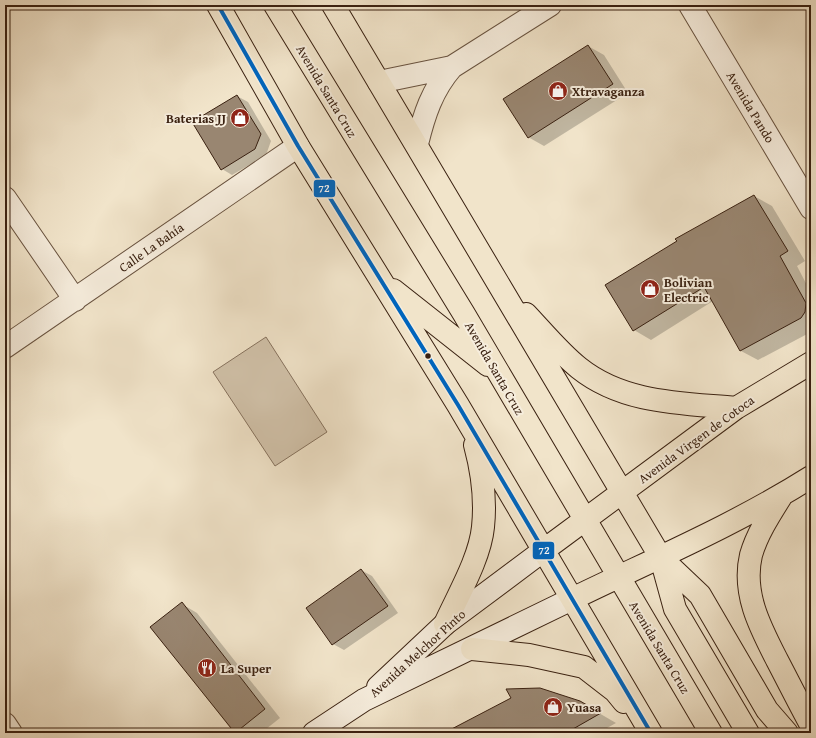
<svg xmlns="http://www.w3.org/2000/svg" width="816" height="738" viewBox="0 0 816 738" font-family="'Gentium Book Plus',serif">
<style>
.green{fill:#d2c3ab;stroke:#86725e}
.shadow{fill:#0003}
.building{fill:#998671;stroke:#3a2111}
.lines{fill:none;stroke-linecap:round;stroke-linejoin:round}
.street-casing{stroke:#68523f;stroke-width:24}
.secondary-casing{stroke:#3a2111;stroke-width:24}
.primary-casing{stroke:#3a2111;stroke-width:24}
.street{stroke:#f6eddd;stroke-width:22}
.secondary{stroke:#f6eddd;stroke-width:22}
.primary{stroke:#f1e4ca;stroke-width:22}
.bus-1-casing{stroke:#f6eddd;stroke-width:7}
.bus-1{stroke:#0065bd;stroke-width:4}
.bus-dot{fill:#3a2111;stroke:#f6eddd;stroke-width:1.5}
.labels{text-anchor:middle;stroke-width:4;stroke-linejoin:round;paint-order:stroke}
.street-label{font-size:13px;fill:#3a2111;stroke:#f6eddd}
.poi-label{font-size:13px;font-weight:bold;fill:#3a2111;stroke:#f6eddd;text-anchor:start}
.line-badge{stroke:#f6eddd;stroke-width:1.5}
.badge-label{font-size:11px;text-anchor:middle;font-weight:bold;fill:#fff}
</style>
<rect width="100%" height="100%" fill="#f1e4ca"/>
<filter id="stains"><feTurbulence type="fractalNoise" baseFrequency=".005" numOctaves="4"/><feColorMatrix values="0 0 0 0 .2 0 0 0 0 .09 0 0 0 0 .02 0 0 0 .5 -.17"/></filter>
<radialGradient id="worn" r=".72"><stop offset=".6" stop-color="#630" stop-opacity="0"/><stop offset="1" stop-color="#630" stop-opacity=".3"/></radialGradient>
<path class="green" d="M266,337L327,432L275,466L213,372Z"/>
<path class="shadow" d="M588,46L604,55L628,93L544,146L528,137Z
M237,96L248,102L271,141L266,155L232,175L222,169L193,122Z
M754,196L772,206L805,261L797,266L811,293V332L758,360L741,351L713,301L651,340L634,330Z
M361,570L372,576L398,613L344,650L333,644Z
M182,604L197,613L280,718L261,733H234L151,627Z
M580,702L616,723L598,733H473Z"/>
<path class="building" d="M588,45L613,84L528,138L503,99Z
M237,95L261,134L255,149L221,170L192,122Z
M754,195L788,251L780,256L806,303L805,312L801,318L740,351L704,287L633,331L605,285L677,241L675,239Z
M361,569L388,606L332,645L306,608Z
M182,602L265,709L235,733L150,627Z
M540,688L580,701L601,713L566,733H444L511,698L506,689Z"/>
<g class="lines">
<defs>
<path id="street" d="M690,5L811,208
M379,82L452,67
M417,144C424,115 432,90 452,67L550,5
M5,198L75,300
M5,347L298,146
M5,724L11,733"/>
<path id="secondary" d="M378,687L445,624L544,550
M314,733L364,700L572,599"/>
<path id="primary" d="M218,5L298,146L458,405L651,733
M275,5L464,314L711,733
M333,5L661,558L675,609L748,733
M393,290L488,365
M526,314C543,332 560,353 579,368C624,404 683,403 736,408
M782,495C770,514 757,534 751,555C742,593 760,627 777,660C788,681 799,703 811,725
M544,550L736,408L811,363
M661,558L700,595L767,710L787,733
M572,599C652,560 735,525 811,477
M445,624C458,595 480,558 483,527C486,499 482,471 475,445
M472,649L529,655L584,667L615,691L624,702"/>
</defs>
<use href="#street" class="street-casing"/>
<use href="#secondary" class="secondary-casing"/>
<use href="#primary" class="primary-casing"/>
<use href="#street" class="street"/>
<use href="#secondary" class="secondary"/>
<use href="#primary" class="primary"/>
<defs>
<path id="bus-1" d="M218,5L298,146L458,405L651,733"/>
</defs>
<use href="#bus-1" class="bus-1-casing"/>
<use href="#bus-1" class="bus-1"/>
</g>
<defs>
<symbol id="shop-disc" viewBox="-11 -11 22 22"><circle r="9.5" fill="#8f2418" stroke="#f6eddd"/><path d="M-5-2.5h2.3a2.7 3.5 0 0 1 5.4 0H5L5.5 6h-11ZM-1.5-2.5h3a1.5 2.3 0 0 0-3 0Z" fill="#fff"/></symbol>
<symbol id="restaurant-disc" viewBox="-11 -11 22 22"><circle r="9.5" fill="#8f2418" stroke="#f6eddd"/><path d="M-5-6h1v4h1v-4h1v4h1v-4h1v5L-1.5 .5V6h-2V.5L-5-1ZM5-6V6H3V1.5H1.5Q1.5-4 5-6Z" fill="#fff"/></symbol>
</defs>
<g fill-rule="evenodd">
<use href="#shop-disc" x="547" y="80" width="22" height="22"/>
<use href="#shop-disc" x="229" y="107" width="22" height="22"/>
<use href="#shop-disc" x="639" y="278" width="22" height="22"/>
<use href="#restaurant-disc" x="196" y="657" width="22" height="22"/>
<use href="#shop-disc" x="542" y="696" width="22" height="22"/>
</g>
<circle class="bus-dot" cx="428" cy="356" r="3.5"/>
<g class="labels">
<g class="street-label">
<text transform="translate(327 91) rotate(59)" y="5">Avenida Santa Cruz</text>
<text transform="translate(751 107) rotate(59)" y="5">Avenida Pando</text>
<text transform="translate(151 247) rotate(-35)" y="5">Calle La Bahía</text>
<text transform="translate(495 368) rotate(60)" y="5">Avenida Santa Cruz</text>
<text transform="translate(696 439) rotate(-36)" y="5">Avenida Virgen de Cotoca</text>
<text transform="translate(660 647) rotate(59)" y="5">Avenida Santa Cruz</text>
<text transform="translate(417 653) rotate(-42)" y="5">Avenida Melchor Pinto</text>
</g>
<g class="poi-label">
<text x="572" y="96">Xtravaganza</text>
<text x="226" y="123" text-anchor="end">Baterias JJ</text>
<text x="664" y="287">Bolivian<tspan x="664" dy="15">Electric</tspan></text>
<text x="221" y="673">La Super</text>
<text x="567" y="712">Yuasa</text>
</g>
</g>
<g class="line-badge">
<rect x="313" y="179" width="23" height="19" rx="4" fill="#0065bd"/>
<rect x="532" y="541" width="23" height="19" rx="4" fill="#0065bd"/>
</g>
<g class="badge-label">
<text x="324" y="192">72</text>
<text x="544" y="554">72</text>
</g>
<rect width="816" height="738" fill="none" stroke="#f1e4ca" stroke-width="20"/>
<rect x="6" y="6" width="804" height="726" fill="none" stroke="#3a2111" stroke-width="2"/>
<rect x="10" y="10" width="796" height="718" fill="none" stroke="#3a2111"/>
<rect width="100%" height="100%" filter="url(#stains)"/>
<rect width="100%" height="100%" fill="url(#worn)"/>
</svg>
